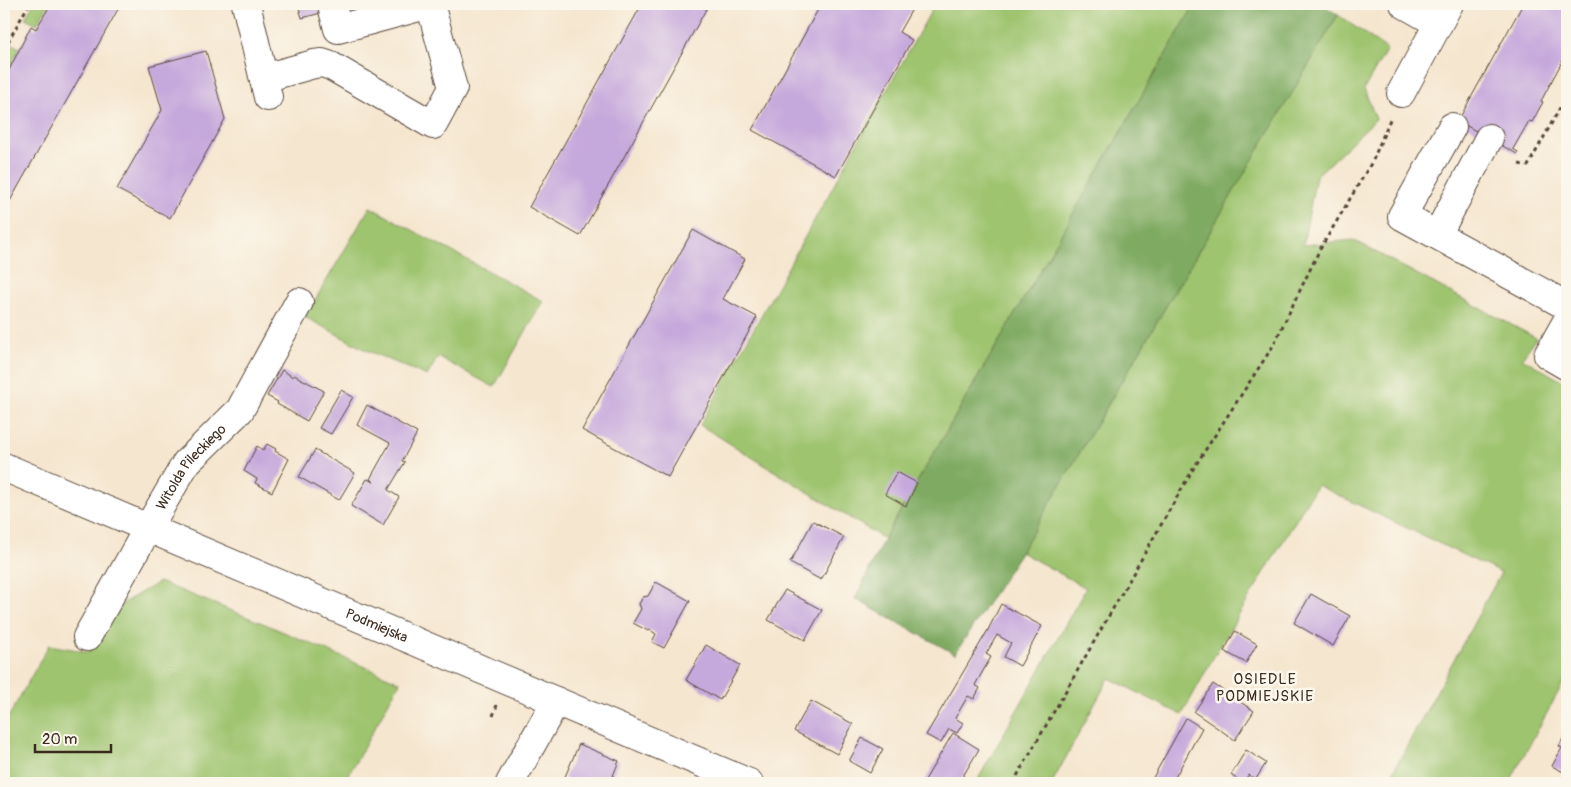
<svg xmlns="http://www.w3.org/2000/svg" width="1571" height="787" viewBox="0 0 1571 787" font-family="Pangolin,sans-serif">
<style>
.green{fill:#9fc46f;stroke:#6d7746}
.forest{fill:#7faa62;stroke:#5d6a40}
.building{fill:#c6a9dc}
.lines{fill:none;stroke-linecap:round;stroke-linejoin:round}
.minor-casing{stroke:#574639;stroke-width:30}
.path{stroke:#574639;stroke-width:3;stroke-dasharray:4 4;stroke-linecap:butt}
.minor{stroke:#fff;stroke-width:28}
.labels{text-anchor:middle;stroke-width:5;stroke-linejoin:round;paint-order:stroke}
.street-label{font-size:14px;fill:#3b2a1e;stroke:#fbf7ec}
.neighbourhood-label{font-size:15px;letter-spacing:1px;fill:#3b2a1e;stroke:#fbf7ec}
</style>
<rect width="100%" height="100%" fill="#fbf7ec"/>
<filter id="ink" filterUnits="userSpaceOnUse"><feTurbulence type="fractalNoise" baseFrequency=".02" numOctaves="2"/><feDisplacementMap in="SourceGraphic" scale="10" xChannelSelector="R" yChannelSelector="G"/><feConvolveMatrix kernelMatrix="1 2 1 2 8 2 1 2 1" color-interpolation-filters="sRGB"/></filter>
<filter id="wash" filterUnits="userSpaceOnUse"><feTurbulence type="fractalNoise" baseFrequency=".0096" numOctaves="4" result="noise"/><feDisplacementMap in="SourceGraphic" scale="20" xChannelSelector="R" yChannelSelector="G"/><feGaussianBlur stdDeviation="1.12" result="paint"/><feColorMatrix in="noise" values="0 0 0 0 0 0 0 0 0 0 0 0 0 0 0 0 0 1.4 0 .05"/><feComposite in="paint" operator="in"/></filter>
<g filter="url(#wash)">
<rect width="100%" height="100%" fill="#f5e6cf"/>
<path class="green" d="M33,4H49L37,24L25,18Z
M935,4H1195L884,539L700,425Z
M1338,15L1387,49L1364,89L1376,119L1316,176L1303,245L1353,240L1536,338L1522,358L1567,384V676L1509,783H1387L1501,573L1317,485L1213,658L1182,715L1109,678L1052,783H976L1086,588L1021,552Z
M10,43L20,48L4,77V55Z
M370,207L543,301L494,387L438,357L427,376L364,349L305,317Z
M159,582L265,624L400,682L344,783H4V725L49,645L89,652L123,603Z"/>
<path class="forest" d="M1195,4H1322L1338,15L1021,552L955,654L855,599L884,539Z"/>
<g id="blocks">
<path class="building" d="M51,4H121L10,201L4,198V80L31,26L36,29Z
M298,4H355L302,18Z
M642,4H709L580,236L529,207Z
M821,4H915L899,32L912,40L836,176L752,130Z
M1523,4H1567V60L1564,58L1541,101L1543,102L1532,122L1529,121L1513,149L1518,152L1517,154L1458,121Z
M206,51L225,119L170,218L117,189L162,110L149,66Z
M693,230L745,259L723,299L757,317L668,477L582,430Z
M282,370L293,377L294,375L324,391L307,421L277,404L278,402L267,396Z
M341,390L353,397L331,434L319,428Z
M367,405L417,433L402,461L405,462L388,490L399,497L383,525L351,506L367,479L374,482L370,479L390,443L357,425Z
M267,444L276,449L275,451L289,459L272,492L255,483L257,479L244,471L257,446L263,450Z
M315,450L355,473L339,500L299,477Z
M897,472L917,483L906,506L885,494Z
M813,521L844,537L821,580L790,563Z
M656,582L690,601L664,648L652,642L656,634L650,630L648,631L633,623L641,609L639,604L643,597L648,596Z
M785,590L822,610L805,640L768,620Z
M1311,594L1350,616L1333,646L1294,623Z
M1001,604L1042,626L1020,666L1004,657L1011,643L997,635L986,654L991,657L975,685L980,688L974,699L968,696L955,718L963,723L957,733L949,729L941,743L926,735L988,630Z
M1235,631L1257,644L1246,663L1224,651Z
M706,645L740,665L720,700L686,680Z
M1213,684L1254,711L1235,740L1194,712Z
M811,701L853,724L837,754L794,731Z
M1186,718L1202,728L1172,783H1150Z
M1567,731V774L1552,766L1562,748L1559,746Z
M953,733L979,749L959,783H931L925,780Z
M862,738L883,749L870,773L849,761Z
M579,744L619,761L610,783H575L564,779Z
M1246,750L1266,763L1256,779L1249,775L1243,783L1231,775Z"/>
</g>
</g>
<g filter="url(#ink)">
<use href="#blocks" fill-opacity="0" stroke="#574639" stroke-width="1"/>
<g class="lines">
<defs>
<g id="minor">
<path d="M246,4L268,97"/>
<path d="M1404,4L1438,23"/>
<path d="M333,10L338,29L430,4"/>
<path d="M264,78L314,64L322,63L331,66L433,125L453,88L430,4"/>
<path d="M1401,93L1449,4"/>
<path d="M1452,127L1402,216L1567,306"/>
<path d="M1437,235L1489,138"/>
<path d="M1567,321L1548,355L1567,366"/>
<path id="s1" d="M4,467L749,783"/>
<path id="s2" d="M87,637L148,528L186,463L240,410L299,302"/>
<path d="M510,783L556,701"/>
</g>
</defs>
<use href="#minor" class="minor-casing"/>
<path class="path" d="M4,49L29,4
M1519,164L1528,166L1567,95
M493,716L497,705
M1013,783L1193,469L1273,346L1319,251L1373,160L1391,117"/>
<use href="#minor" class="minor"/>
</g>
</g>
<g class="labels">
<g class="street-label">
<text dy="5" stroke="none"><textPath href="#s2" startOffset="200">Witolda Pileckiego</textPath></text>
<text dy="5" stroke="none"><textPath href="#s1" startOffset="405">Podmiejska</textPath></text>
</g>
<g class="neighbourhood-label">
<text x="1265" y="684">OSIEDLE<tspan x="1265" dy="17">PODMIEJSKIE</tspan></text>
</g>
</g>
<rect width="1571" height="787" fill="none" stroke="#fbf7ec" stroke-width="20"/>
<path d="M35 744v8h76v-8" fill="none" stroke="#3b2a1e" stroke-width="2.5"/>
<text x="42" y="744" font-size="15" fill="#3b2a1e" stroke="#fbf7ec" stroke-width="4" paint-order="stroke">20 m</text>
</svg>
